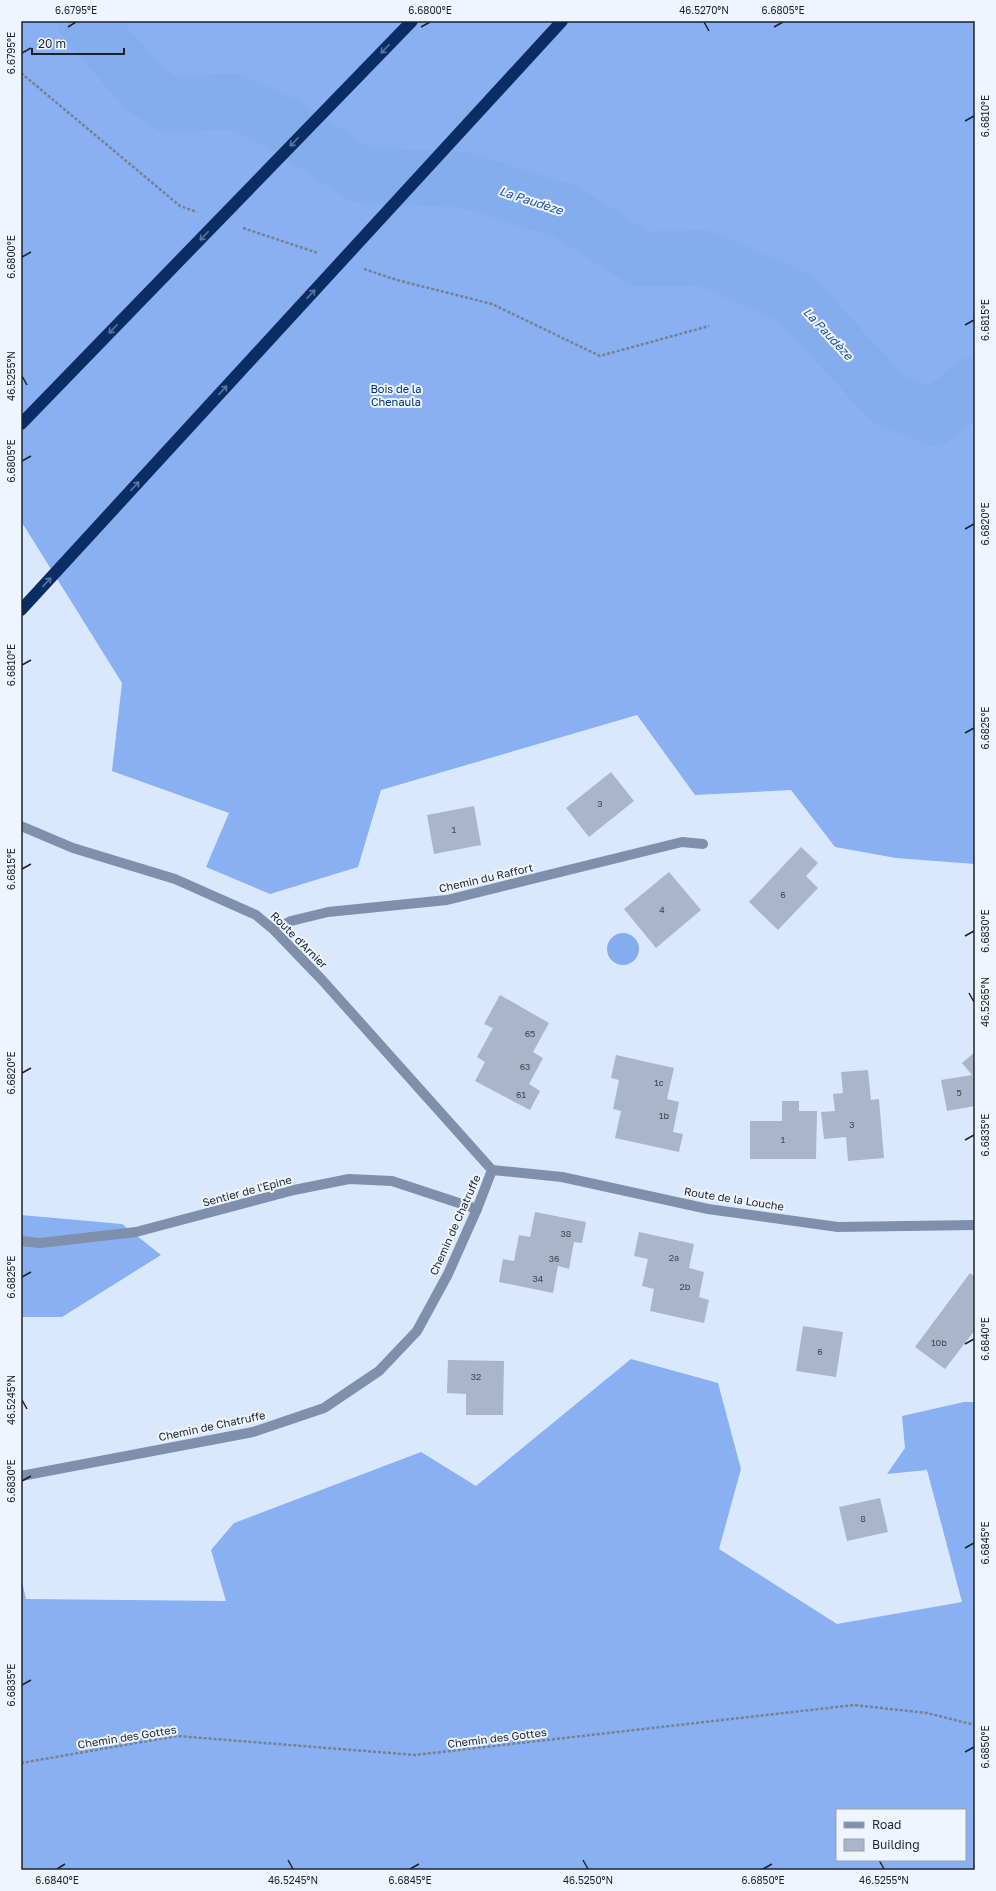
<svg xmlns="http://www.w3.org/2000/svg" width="996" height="1891" viewBox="0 0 996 1891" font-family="'Golos Text',sans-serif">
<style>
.forest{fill:#88b0f2;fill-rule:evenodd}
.water{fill:#84adee}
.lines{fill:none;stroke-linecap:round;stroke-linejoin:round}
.river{stroke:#84adee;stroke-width:55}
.building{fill:#a8b5ca}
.path{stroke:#77818f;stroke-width:2.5;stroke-dasharray:3 2;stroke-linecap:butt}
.service{stroke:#7e90ac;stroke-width:10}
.minor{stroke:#7e90ac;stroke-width:10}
.motorway-bridge{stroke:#0a2d64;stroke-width:12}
.oneway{stroke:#5a739a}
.ticks{fill:none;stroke:#1d222a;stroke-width:1.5}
.labels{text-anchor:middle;stroke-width:4;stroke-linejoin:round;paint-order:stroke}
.number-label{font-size:9px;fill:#404752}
.park-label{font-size:11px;fill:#002f79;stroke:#eff5fe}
.street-label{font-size:11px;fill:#1d222a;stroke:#eff5fe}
.water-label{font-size:12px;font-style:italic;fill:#21509d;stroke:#eff5fe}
.neatline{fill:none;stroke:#1d222a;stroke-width:1.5}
.ticks-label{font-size:10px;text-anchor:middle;fill:#1d222a}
</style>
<rect width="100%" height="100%" fill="#dae8fe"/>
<path class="forest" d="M21,21H975V864L896,858L835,847L791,790L695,795L637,715L381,790L358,867L270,894L206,867L229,813L112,771L122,683L21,521Z
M21,1215L122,1224L161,1255L62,1317H21Z
M631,1359L718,1383L741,1469L719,1549L837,1624L962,1602L927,1470L887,1474L905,1448L902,1416L964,1402H975V1870H21V1577L26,1599L226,1601L211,1550L234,1523L421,1452L476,1486ZM837,1810H965V1860H837Z"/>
<path class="water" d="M607 949a16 16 0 1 1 32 0a16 16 0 1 1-32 0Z"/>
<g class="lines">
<path class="river" d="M85,21L145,89L169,105L233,101L284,124L361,175L465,180L567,212L640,259L704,258L795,298L888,399L934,418L975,383"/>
</g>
<path class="building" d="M611,772L634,801L589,837L566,808Z
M474,806L481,845L434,854L427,815Z
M801,847L818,863L806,876L818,888L778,930L749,902Z
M669,872L701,910L656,948L624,909Z
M500,995L549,1023L533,1052L543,1058L529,1084L540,1091L530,1110L475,1081L485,1062L477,1057L493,1028L484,1024Z
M975,1052V1106L947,1111L941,1080L972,1075L962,1063Z
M616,1055L674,1068L667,1099L679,1102L673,1132L683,1134L679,1152L615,1138L621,1111L613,1109L619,1080L611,1078Z
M868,1070L871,1100L879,1099L884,1158L848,1161L846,1137L824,1139L821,1112L835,1111L833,1094L843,1093L841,1072Z
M782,1101H799V1111H817L816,1159H750V1121H782Z
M535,1212L586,1222L582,1243L574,1242L569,1269L558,1266L553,1293L499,1282L503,1259L514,1261L519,1235L530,1237Z
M639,1232L694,1244L689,1268L704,1272L699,1297L709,1300L704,1323L650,1311L654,1289L642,1286L648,1259L634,1256Z
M970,1273L975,1277V1330L945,1369L915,1347Z
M803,1326L843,1332L836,1377L796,1371Z
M448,1360L504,1361L503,1415H466V1394L447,1393Z
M880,1498L888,1532L847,1541L839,1507Z"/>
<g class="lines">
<path class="path" d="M21,73L180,206L197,212
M243,228L318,253
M364,269L397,280L492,304L600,356L709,326
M21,1763L177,1736L415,1755L854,1705L927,1713L975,1725"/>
<path class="service" d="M21,1241L40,1243L136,1232L294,1190L349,1179L392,1181L477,1209"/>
<path class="minor" d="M21,826L73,848L175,879L256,915L274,930L323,981L492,1170
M274,930L291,921L328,912L447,900L682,842L703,844
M492,1170L562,1177L708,1209L838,1227L975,1225
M21,1476L253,1432L324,1408L379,1371L417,1331L448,1274L477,1209L492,1170"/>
<path class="motorway-bridge" d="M21,424L412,21
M21,610L562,21"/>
</g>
<defs><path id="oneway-shaft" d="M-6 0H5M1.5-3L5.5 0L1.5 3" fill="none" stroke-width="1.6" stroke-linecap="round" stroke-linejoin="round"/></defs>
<g class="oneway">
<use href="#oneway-shaft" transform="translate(385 49) rotate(134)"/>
<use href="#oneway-shaft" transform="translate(294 142) rotate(134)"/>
<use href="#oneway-shaft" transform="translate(204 236) rotate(134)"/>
<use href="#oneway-shaft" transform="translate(311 294) rotate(-47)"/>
<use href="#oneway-shaft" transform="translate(113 329) rotate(134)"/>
<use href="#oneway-shaft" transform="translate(223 390) rotate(-47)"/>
<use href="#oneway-shaft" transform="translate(135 486) rotate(-47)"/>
<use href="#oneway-shaft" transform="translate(47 582) rotate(-47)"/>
</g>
<path class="ticks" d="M704,22L709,31M68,27L76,22M421,27L430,22M774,27L783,22M22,53L31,48M965,121L974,116M22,257L31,252M965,325L974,320M22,376L27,385M22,461L31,456M965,529L974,524M22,665L31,660M965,733L974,728M22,869L31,864M965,936L974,931M969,993L974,1002M22,1073L31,1068M965,1140L974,1135M22,1277L31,1272M965,1344L974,1339M22,1400L27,1409M22,1481L31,1476M965,1548L974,1543M22,1685L31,1680M965,1752L974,1747M288,1860L293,1869M583,1860L588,1869M879,1860L884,1869M57,1869L65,1864M410,1869L419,1864M763,1869L772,1864"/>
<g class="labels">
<g class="number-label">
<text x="600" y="807">3</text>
<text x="454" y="833">1</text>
<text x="783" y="898">6</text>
<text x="662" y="913">4</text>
<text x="530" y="1037">65</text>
<text x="525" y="1070">63</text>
<text x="659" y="1086">1c</text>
<text x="959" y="1096">5</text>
<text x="521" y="1098">61</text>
<text x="664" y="1119">1b</text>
<text x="852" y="1128">3</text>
<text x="783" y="1143">1</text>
<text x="566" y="1237">38</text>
<text x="674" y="1261">2a</text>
<text x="554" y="1262">36</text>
<text x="538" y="1282">34</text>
<text x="685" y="1290">2b</text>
<text x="939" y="1346">10b</text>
<text x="820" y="1355">6</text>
<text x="476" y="1380">32</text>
<text x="863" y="1522">8</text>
</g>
<g class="park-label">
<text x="396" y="393">Bois de la<tspan x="396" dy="13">Chenaula</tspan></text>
</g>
<g class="street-label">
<text transform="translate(486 878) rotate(-13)" y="4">Chemin du Raffort</text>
<text transform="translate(299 940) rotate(45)" y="4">Route d'Arnier</text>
<text transform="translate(247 1191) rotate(-15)" y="4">Sentier de l'Epine</text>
<text transform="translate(734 1199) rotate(9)" y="4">Route de la Louche</text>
<text transform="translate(455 1225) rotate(-66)" y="4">Chemin de Chatruffe</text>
<text transform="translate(212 1426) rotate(-12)" y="4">Chemin de Chatruffe</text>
<text transform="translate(127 1737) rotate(-9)" y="4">Chemin des Gottes</text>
<text transform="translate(497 1738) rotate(-7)" y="4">Chemin des Gottes</text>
</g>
<g class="water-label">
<text transform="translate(531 201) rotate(18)" y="4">La Paudèze</text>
<text transform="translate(828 334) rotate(47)" y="4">La Paudèze</text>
</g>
</g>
<rect width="996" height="1891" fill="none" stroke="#eff5fe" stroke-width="44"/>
<rect x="836" y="1809" width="130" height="52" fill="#eff5fe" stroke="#9ba1a9"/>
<rect x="844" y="1822" width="20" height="6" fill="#7e90ac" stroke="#9ba1a9"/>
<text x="872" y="1829" font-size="12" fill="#1d222a">Road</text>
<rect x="844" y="1839" width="20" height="12" fill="#a8b5ca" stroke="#9ba1a9"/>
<text x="872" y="1849" font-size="12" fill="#1d222a">Building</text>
<path d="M32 48v6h92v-6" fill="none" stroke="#1d222a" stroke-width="2"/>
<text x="38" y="48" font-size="12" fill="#1d222a" stroke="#eff5fe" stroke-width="3" paint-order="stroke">20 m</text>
<rect x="22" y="22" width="952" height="1847" class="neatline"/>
<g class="ticks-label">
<text x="76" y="14">6.6795°E</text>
<text x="430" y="14">6.6800°E</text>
<text x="704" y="14">46.5270°N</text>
<text x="783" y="14">6.6805°E</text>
<text transform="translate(11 53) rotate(-90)" y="4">6.6795°E</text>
<text transform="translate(985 116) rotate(-90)" y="4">6.6810°E</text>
<text transform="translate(11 257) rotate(-90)" y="4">6.6800°E</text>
<text transform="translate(985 320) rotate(-90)" y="4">6.6815°E</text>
<text transform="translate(11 376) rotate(-90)" y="4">46.5255°N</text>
<text transform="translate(11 461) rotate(-90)" y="4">6.6805°E</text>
<text transform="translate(985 524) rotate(-90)" y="4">6.6820°E</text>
<text transform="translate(11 665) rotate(-90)" y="4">6.6810°E</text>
<text transform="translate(985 728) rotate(-90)" y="4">6.6825°E</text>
<text transform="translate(11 869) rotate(-90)" y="4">6.6815°E</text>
<text transform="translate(985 931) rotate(-90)" y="4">6.6830°E</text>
<text transform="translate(985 1002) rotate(-90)" y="4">46.5265°N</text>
<text transform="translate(11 1073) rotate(-90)" y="4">6.6820°E</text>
<text transform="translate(985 1135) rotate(-90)" y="4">6.6835°E</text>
<text transform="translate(11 1277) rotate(-90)" y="4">6.6825°E</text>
<text transform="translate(985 1339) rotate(-90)" y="4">6.6840°E</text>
<text transform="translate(11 1400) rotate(-90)" y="4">46.5245°N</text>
<text transform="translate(11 1481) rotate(-90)" y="4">6.6830°E</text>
<text transform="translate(985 1543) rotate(-90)" y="4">6.6845°E</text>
<text transform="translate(11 1685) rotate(-90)" y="4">6.6835°E</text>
<text transform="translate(985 1747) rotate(-90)" y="4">6.6850°E</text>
<text x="57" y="1884">6.6840°E</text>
<text x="293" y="1884">46.5245°N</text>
<text x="410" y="1884">6.6845°E</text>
<text x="588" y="1884">46.5250°N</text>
<text x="763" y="1884">6.6850°E</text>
<text x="884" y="1884">46.5255°N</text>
</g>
</svg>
